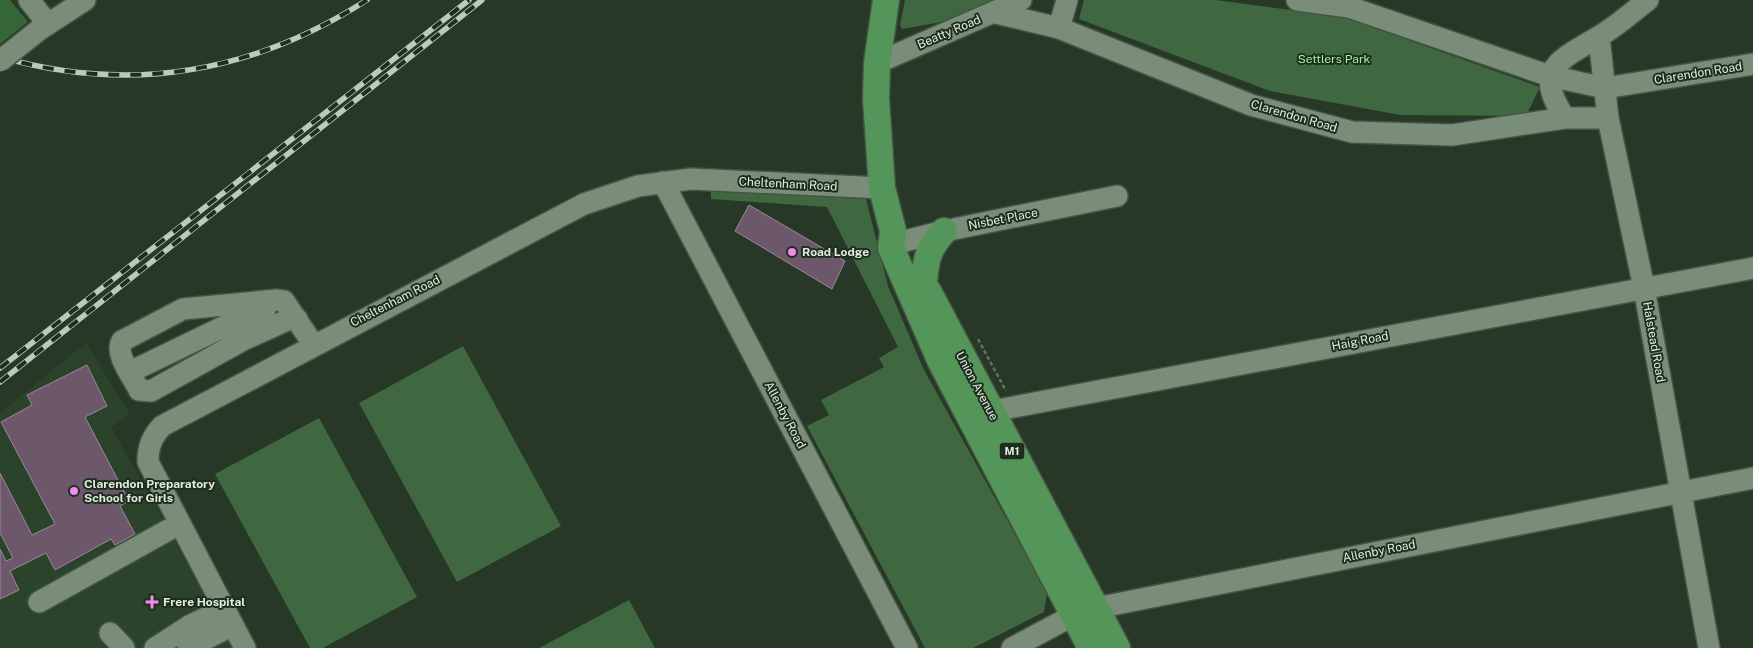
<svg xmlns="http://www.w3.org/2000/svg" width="1753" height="648" viewBox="0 0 1753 648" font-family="'Public Sans',sans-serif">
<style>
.built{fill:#2b422b}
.green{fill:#3f6740}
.forest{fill:#356638}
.building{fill:#6c586a;stroke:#9c879a}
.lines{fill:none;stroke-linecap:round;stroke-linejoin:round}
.minor-casing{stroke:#465446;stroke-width:24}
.major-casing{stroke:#465446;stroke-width:29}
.path{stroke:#627162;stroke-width:2.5;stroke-dasharray:4 2.5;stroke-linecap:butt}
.minor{stroke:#798d79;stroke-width:21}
.major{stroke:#549659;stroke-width:26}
.rail-casing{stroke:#bcc9bc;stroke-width:5.5}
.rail{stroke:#1d2e1d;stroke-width:4;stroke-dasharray:11;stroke-linecap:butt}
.minor-bridge-casing{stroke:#465446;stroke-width:24;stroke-linecap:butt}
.minor-bridge{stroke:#798d79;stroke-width:21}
.poi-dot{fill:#f589ee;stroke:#1d2e1d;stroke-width:2}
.labels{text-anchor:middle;stroke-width:4;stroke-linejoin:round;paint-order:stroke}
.shield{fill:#1d2e1d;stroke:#a6b3a6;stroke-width:1}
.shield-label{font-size:11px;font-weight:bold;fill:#e1ece1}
.street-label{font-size:12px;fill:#e1ece1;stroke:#1d2e1d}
.park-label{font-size:12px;fill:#a5eea7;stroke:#1d2e1d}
.poi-label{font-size:12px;font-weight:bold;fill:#e1ece1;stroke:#1d2e1d;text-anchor:start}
</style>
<rect width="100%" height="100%" fill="#273827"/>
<path class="built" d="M86,343L130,414L111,427L184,556L233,648H0V413Z"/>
<path class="green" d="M905,0H996L958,19L902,29L900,25Z
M1084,0H1216L1344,17L1540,87L1526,116L1400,115L1270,91L1079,19Z
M711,187L865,195L888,286L923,368L1047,592L1044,612L973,648H925L807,426L829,415L821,400L884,367L879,358L898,347L827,207L711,199Z
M463,346L561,526L457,582L359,403Z
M319,418L417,597L323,648H310L215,474Z
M629,600L655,648H539Z"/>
<path class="forest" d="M0,0H10L28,22L0,44Z"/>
<path class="building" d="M749,205L845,261L832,289L735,231Z
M87,365L107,406L85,417L129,501L120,506L135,534L115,545L111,539L55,570L46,553L10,571L19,590L0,599V549L6,561L13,558L0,533V473L32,535L55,524L1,422L32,405L27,395Z"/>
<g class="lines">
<defs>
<path id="minor" d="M29,0L48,24
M1297,0L1349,7L1550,76L1605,88L1753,64
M996,13L1059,28L1251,105L1352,132L1452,135L1565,118H1608
M1059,28L1067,0
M39,30L85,0
M1599,37L1608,118L1644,288L1709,648
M877,63L1021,0
M1565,118C1532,69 1560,60 1598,37C1616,27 1632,12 1648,0
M663,182L907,648
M891,248L905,241L944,231L1117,196
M297,319L292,318L243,340L151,391L139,390C133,377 114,354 122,341L183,309L276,300L284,301L313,344
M130,372L256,311L265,310
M976,414L1753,268
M39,602L179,524
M110,633L124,648
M155,648L189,626L224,609
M188,648L233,625
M245,648L148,462C148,446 152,437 162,426L584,204L638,186L691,179L882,188
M1012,648L1074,615L1096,608L1753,478"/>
<path id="major" d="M886,0L877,63L876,99L882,188L893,231L891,248L941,362L1091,648
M924,282C926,258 928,249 944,231
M928,291L1117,648"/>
</defs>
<use href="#minor" class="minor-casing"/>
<use href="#major" class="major-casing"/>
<path class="path" d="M978,339L1006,391"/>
<use href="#minor" class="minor"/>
<use href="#major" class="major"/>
<defs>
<path id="rail" d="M0,57C130,94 253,73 367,0
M0,368L469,0
M0,382L482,0"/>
</defs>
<use href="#rail" class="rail-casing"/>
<use href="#rail" class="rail"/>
<defs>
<path id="minor-bridge" d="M0,61L39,30"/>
</defs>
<use href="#minor-bridge" class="minor-bridge-casing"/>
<use href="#minor-bridge" class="minor-bridge"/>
</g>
<g class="poi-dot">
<circle cx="792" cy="252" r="5"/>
<circle cx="74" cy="491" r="5"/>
<path d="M149.5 594.5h5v5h5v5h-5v5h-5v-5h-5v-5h5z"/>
</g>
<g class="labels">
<rect class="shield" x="999.5" y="442.5" width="25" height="17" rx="4"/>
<g class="shield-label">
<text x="1012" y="455">M1</text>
</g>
<g class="street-label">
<text transform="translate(949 32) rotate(-23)" y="4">Beatty Road</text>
<text transform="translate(1698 73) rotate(-9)" y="4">Clarendon Road</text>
<text transform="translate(1294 116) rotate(16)" y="4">Clarendon Road</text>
<text transform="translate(788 184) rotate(3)" y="4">Cheltenham Road</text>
<text transform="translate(1003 219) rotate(-11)" y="4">Nisbet Place</text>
<text transform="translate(395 301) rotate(-27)" y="4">Cheltenham Road</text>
<text transform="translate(1360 341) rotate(-11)" y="4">Haig Road</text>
<text transform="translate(1654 342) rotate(80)" y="4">Halstead Road</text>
<text transform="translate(977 386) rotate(62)" y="4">Union Avenue</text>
<text transform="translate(785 415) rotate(62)" y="4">Allenby Road</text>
<text transform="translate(1379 551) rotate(-11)" y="4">Allenby Road</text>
</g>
<g class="park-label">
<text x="1334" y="63">Settlers Park</text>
</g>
<g class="poi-label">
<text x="802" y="256">Road Lodge</text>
<text x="84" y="488">Clarendon Preparatory<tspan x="84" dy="14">School for Girls</tspan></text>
<text x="163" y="606">Frere Hospital</text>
</g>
</g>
</svg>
